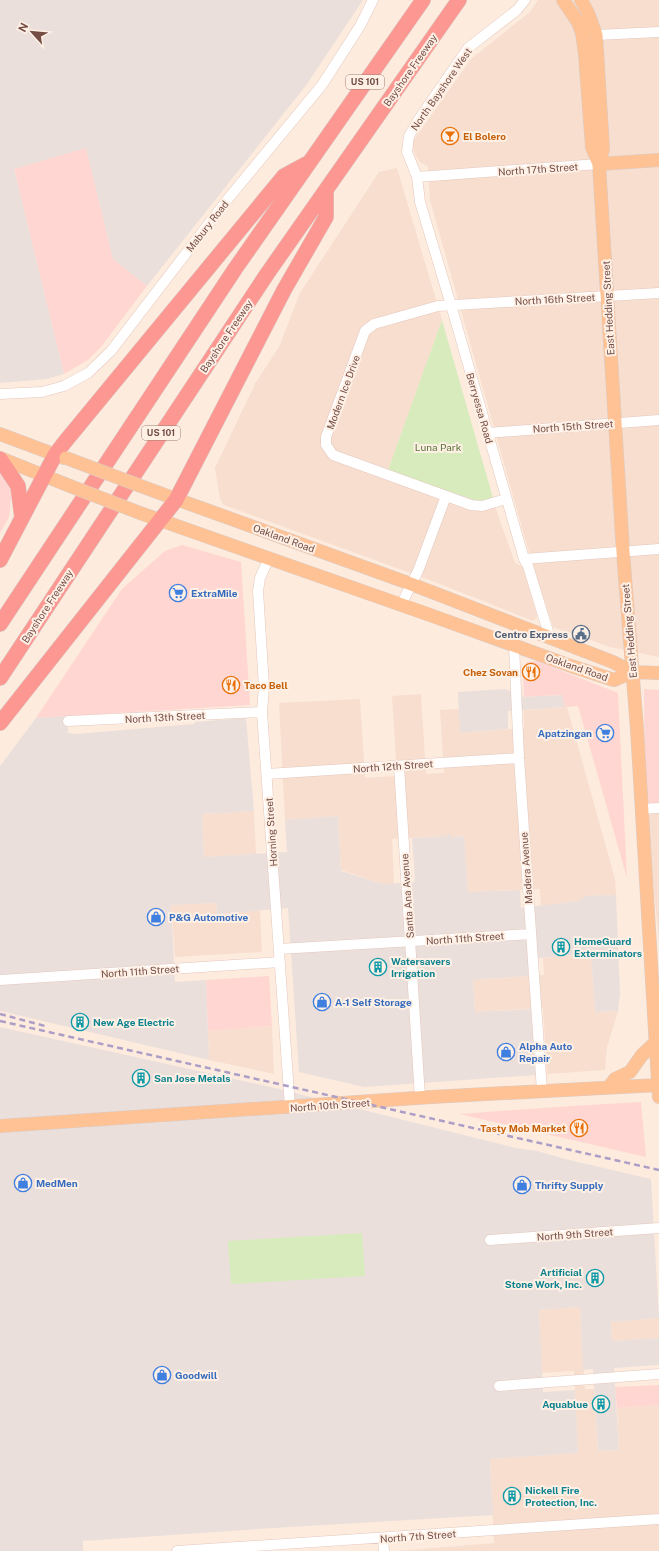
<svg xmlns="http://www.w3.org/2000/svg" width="659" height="1551" viewBox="0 0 659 1551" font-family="'Public Sans',sans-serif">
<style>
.residential{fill:#f7decf}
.commercial{fill:#ffd6d1}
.industrial{fill:#ebdfdb}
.green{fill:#d8ebbd}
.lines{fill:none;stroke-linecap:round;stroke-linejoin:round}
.minor-casing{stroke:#e4c7bd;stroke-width:11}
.major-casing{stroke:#d8cdcb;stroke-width:14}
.highway-casing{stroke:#d8cdcb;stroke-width:16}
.minor{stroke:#fff;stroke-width:10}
.major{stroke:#ffc294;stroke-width:13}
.highway{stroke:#fc9891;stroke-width:15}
.rail{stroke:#ac9ec6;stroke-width:2.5;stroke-dasharray:6 4;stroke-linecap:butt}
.major-bridge-casing{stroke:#d8cdcb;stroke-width:14;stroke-linecap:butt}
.major-bridge{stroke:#ffc294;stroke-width:13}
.labels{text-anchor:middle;stroke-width:4;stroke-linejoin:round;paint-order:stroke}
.shield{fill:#fff0e6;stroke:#9e7e75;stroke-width:1}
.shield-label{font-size:9px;font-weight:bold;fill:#744d45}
.street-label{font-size:10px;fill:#744d45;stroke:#fff0e6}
.food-label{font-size:10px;font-weight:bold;fill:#c56008;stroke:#fff0e6;text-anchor:start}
.park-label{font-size:10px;fill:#58753b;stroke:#fff0e6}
.shop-label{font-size:10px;font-weight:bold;fill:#366cbe;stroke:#fff0e6;text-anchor:start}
.service-label{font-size:10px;font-weight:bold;fill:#4e5e75;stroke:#fff0e6;text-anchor:end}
.culture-label{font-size:10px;font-weight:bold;fill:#0d838f;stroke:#fff0e6;text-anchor:start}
</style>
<rect width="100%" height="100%" fill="#fdebde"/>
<path class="residential" d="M538,0H659V657L610,647L553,627L528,549L430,200L428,166L421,163L415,155L413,148V141L471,59L530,12Z
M397,168L442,320L388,470L492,498L515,563L523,567L537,617L533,621L435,582L224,505L220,499L215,468L256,382L279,347L300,293L379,172Z
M421,694L426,774L444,773L440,710L459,709L461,733L524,728V710L567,707L615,879L616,895L584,896L583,899L578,901L541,906L540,889L468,892L464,836L450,837V834L447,836L392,839L394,884H383L341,870L338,816L285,820L279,703L360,699L365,778L397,776L392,696Z
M659,803V941L645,804Z
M254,811L256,854L204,857L202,814Z
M216,903L217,914L260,910L262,952L175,957L171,905Z
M591,954L595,1012L618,1011L607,1047L605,1070L547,1074L543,1008L475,1012L473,980L544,975L543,958Z
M272,1026L274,1074L209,1060L208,1031Z
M580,1307L585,1389H594L598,1451L619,1450L617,1408L659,1405V1551H399L494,1543L490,1459L578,1453L574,1371L541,1373L539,1310Z
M659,1318V1338L612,1341L611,1322Z"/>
<path class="commercial" d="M86,147L113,259L147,286L101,347L88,360L64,374L14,169Z
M0,472L3,473L12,491L9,517L0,533Z
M182,545L241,562L250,705L36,718L122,589L165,551Z
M537,661L618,693L627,878L578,706L565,707L561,695L524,697L523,671L527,662Z
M644,689L659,690V803L645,804Z
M269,976L272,1026L208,1031L206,980Z
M641,1102L646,1157L459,1114L571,1106Z
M659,1385V1405L617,1408L615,1387Z"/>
<path class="industrial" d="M0,0H363L307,84L147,286L113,259L86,148L14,169L64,374L47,379L0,383Z
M505,689L524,697L562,695L565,707L508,711V729L460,733L458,692Z
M68,716V733L76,734L194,724L195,722L246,718L254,811L202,814L204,857L287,852L285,820L338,816L341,871L383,884L415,882L412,838L447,836V834H450V837L464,836L468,892L520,890L521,908L578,901L583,899V896L616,895L620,993L618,1011L595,1012L591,954L528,959V976L473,980L475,1012L531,1009L536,1075L364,1087L299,1072L288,908L217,914L216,903L171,905L175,982L206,980L209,1060L0,1011V766L36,718Z
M0,1027L271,1087L516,1148L537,1151L565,1159L651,1179L659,1318L611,1322L612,1341L659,1338V1365L614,1368L619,1450L598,1451L593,1369L583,1370L580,1307L539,1310L543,1392L575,1390L578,1453L490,1459L493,1515L274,1528L83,1541V1551H0Z"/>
<path class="green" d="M442,320L493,498L480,502L388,470Z
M362,1233L365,1276L231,1284L228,1241Z"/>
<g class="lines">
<defs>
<path id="minor" d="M525,0L517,10L468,48L419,119L409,136L407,152L417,177L420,202L451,305L524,559L528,566L550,638
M596,35L659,32
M417,177L599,164
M0,394L42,392L64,386L88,373L111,351L227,200L322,85L360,26L373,0
M487,433L659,420
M506,499L482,506L471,505L333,455L326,445V437L365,331L374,324L438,306L659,293
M269,558L260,578L258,591L264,687L262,712L290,1107
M524,559L659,549
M401,605L418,571L446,496
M514,645L519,758L542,1091
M68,721L262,712
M399,766L420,1098
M267,774L519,758
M641,809L659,808
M279,949L531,934
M0,980L280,962
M490,1240L659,1228
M499,1386L659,1374
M383,1538L384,1551
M177,1551L659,1519"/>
<path id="major" d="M563,0L578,22L582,33L585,54L592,147L599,164
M581,0L588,13L596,35L603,149L599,164L623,552L637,729L659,1097
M599,164L659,160
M0,434L64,458
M0,458L70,486
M154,491L411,584L613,662L632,672L659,673
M140,513L430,615L571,666L614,680L632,672
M609,1087L615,1079L630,1072L642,1055L656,1042
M0,1126L431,1097L659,1085"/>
<path id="highway" d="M0,459L18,486L22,518
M0,560L55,455L64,443L284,176L306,164
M0,624L235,269L423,0
M0,678L267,274L459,0
M0,723L176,500L284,290L326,217V191"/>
</defs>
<use href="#minor" class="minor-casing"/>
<use href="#major" class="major-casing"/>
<use href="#highway" class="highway-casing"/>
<use href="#minor" class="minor"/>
<use href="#major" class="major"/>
<use href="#highway" class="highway"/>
<path class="rail" d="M0,1014L45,1026
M0,1021L659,1170"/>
<defs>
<path id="major-bridge" d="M66,458L154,491
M70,486L140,513"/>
</defs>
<use href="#major-bridge" class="major-bridge-casing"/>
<use href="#major-bridge" class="major-bridge"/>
</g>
<defs>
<symbol id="bar-ring" viewBox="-11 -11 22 22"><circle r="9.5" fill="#fff0e6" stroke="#e8710a" stroke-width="1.5"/><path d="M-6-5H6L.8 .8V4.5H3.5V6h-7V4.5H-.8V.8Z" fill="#e8710a"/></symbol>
<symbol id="supermarket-ring" viewBox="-11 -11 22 22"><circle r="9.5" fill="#fff0e6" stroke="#3f7fe0" stroke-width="1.5"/><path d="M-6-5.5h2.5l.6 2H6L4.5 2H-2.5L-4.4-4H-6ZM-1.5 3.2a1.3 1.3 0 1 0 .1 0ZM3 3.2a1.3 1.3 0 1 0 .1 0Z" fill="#3f7fe0"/></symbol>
<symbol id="civic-ring" viewBox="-11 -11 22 22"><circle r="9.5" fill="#fff0e6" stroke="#5c6f8a" stroke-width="1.5"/><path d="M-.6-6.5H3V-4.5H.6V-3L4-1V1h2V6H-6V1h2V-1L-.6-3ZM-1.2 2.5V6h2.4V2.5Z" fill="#5c6f8a"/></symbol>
<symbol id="restaurant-ring" viewBox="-11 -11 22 22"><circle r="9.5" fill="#fff0e6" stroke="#e8710a" stroke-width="1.5"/><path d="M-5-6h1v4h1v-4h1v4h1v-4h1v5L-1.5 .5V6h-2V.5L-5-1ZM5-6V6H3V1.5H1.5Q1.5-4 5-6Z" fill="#e8710a"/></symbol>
<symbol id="shop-ring" viewBox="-11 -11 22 22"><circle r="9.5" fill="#fff0e6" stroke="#3f7fe0" stroke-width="1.5"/><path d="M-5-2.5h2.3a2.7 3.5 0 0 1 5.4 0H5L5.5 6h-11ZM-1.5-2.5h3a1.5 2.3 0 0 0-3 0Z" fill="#3f7fe0"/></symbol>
<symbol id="building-ring" viewBox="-11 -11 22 22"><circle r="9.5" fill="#fff0e6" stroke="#0f9aa8" stroke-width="1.5"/><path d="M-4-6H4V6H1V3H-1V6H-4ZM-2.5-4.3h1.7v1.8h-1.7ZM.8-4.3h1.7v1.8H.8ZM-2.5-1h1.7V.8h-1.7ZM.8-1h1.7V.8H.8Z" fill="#0f9aa8"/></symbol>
</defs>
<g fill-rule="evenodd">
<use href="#bar-ring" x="440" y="126" width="20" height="20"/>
<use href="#supermarket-ring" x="168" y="583" width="20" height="20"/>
<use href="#civic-ring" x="571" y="624" width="20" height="20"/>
<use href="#restaurant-ring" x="521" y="662" width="20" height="20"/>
<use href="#restaurant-ring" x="221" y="675" width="20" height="20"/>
<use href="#supermarket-ring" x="595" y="723" width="20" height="20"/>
<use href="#shop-ring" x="146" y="907" width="20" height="20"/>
<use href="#building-ring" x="551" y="937" width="20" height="20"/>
<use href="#building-ring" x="368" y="957" width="20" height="20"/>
<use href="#shop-ring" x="312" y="992" width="20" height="20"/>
<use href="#building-ring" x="70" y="1012" width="20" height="20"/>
<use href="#shop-ring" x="496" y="1042" width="20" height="20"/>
<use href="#building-ring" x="131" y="1068" width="20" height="20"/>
<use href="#restaurant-ring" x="569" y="1118" width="20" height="20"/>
<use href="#shop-ring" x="13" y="1173" width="20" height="20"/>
<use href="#shop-ring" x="512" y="1175" width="20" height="20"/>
<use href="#building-ring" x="585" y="1268" width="20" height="20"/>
<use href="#shop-ring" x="152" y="1365" width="20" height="20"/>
<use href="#building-ring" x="591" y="1394" width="20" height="20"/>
<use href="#building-ring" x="502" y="1486" width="20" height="20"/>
</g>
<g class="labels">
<g class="shield">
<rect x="346" y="75" width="38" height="14" rx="3"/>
<rect x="142" y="426" width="38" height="14" rx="3"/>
</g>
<g class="shield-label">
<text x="365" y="85">US 101</text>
<text x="161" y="436">US 101</text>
</g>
<g class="street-label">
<text transform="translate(410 70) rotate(-55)" y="4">Bayshore Freeway</text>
<text transform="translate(441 89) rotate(-55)" y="4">North Bayshore West</text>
<text transform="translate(538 169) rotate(-4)" y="4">North 17th Street</text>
<text transform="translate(207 226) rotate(-52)" y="4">Mabury Road</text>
<text transform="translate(555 299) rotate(-3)" y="4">North 16th Street</text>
<text transform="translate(608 308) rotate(-93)" y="4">East Hedding Street</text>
<text transform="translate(226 336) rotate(-56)" y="4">Bayshore Freeway</text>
<text transform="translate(343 392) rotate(-70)" y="4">Modern Ice Drive</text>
<text transform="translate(480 408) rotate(74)" y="4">Berryessa Road</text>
<text transform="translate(573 426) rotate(-4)" y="4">North 15th Street</text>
<text transform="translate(284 538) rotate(20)" y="4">Oakland Road</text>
<text transform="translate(47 606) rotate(-57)" y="4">Bayshore Freeway</text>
<text transform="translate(629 631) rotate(-95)" y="4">East Hedding Street</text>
<text transform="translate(577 667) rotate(19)" y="4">Oakland Road</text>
<text transform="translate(165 717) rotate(-3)" y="4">North 13th Street</text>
<text transform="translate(393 766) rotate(-4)" y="4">North 12th Street</text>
<text transform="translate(271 832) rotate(-94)" y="4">Horning Street</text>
<text transform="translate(526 868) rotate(-94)" y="4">Madera Avenue</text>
<text transform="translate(407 896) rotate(-94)" y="4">Santa Ana Avenue</text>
<text transform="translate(465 938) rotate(-4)" y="4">North 11th Street</text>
<text transform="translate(140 971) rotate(-4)" y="4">North 11th Street</text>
<text transform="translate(330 1105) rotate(-4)" y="4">North 10th Street</text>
<text transform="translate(575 1234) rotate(-4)" y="4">North 9th Street</text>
<text transform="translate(418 1536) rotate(-4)" y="4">North 7th Street</text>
</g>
<g class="food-label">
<text x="463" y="140">El Bolero</text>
<text x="518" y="676" text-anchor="end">Chez Sovan</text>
<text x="244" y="689">Taco Bell</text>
<text x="566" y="1132" text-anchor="end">Tasty Mob Market</text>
</g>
<g class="park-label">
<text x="438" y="451">Luna Park</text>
</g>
<g class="shop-label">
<text x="191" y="597">ExtraMile</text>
<text x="592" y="737" text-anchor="end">Apatzingan</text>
<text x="169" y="921">P&amp;G Automotive</text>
<text x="335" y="1006">A-1 Self Storage</text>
<text x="519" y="1050">Alpha Auto<tspan x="519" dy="12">Repair</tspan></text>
<text x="36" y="1187">MedMen</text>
<text x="535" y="1189">Thrifty Supply</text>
<text x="175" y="1379">Goodwill</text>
</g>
<g class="service-label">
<text x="568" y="638">Centro Express</text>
</g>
<g class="culture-label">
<text x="574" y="945">HomeGuard<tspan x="574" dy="12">Exterminators</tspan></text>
<text x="391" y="965">Watersavers<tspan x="391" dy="12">Irrigation</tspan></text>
<text x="93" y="1026">New Age Electric</text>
<text x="154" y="1082">San Jose Metals</text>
<text x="582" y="1276" text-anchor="end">Artificial<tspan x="582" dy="12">Stone Work, Inc.</tspan></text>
<text x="588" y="1408" text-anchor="end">Aquablue</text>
<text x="525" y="1494">Nickell Fire<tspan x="525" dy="12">Protection, Inc.</tspan></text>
</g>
</g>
<g transform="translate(32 32) rotate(297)" stroke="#fff0e6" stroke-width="3" paint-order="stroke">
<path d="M0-3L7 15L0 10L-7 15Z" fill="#744d45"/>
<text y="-6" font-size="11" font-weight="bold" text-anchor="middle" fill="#744d45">N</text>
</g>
</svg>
